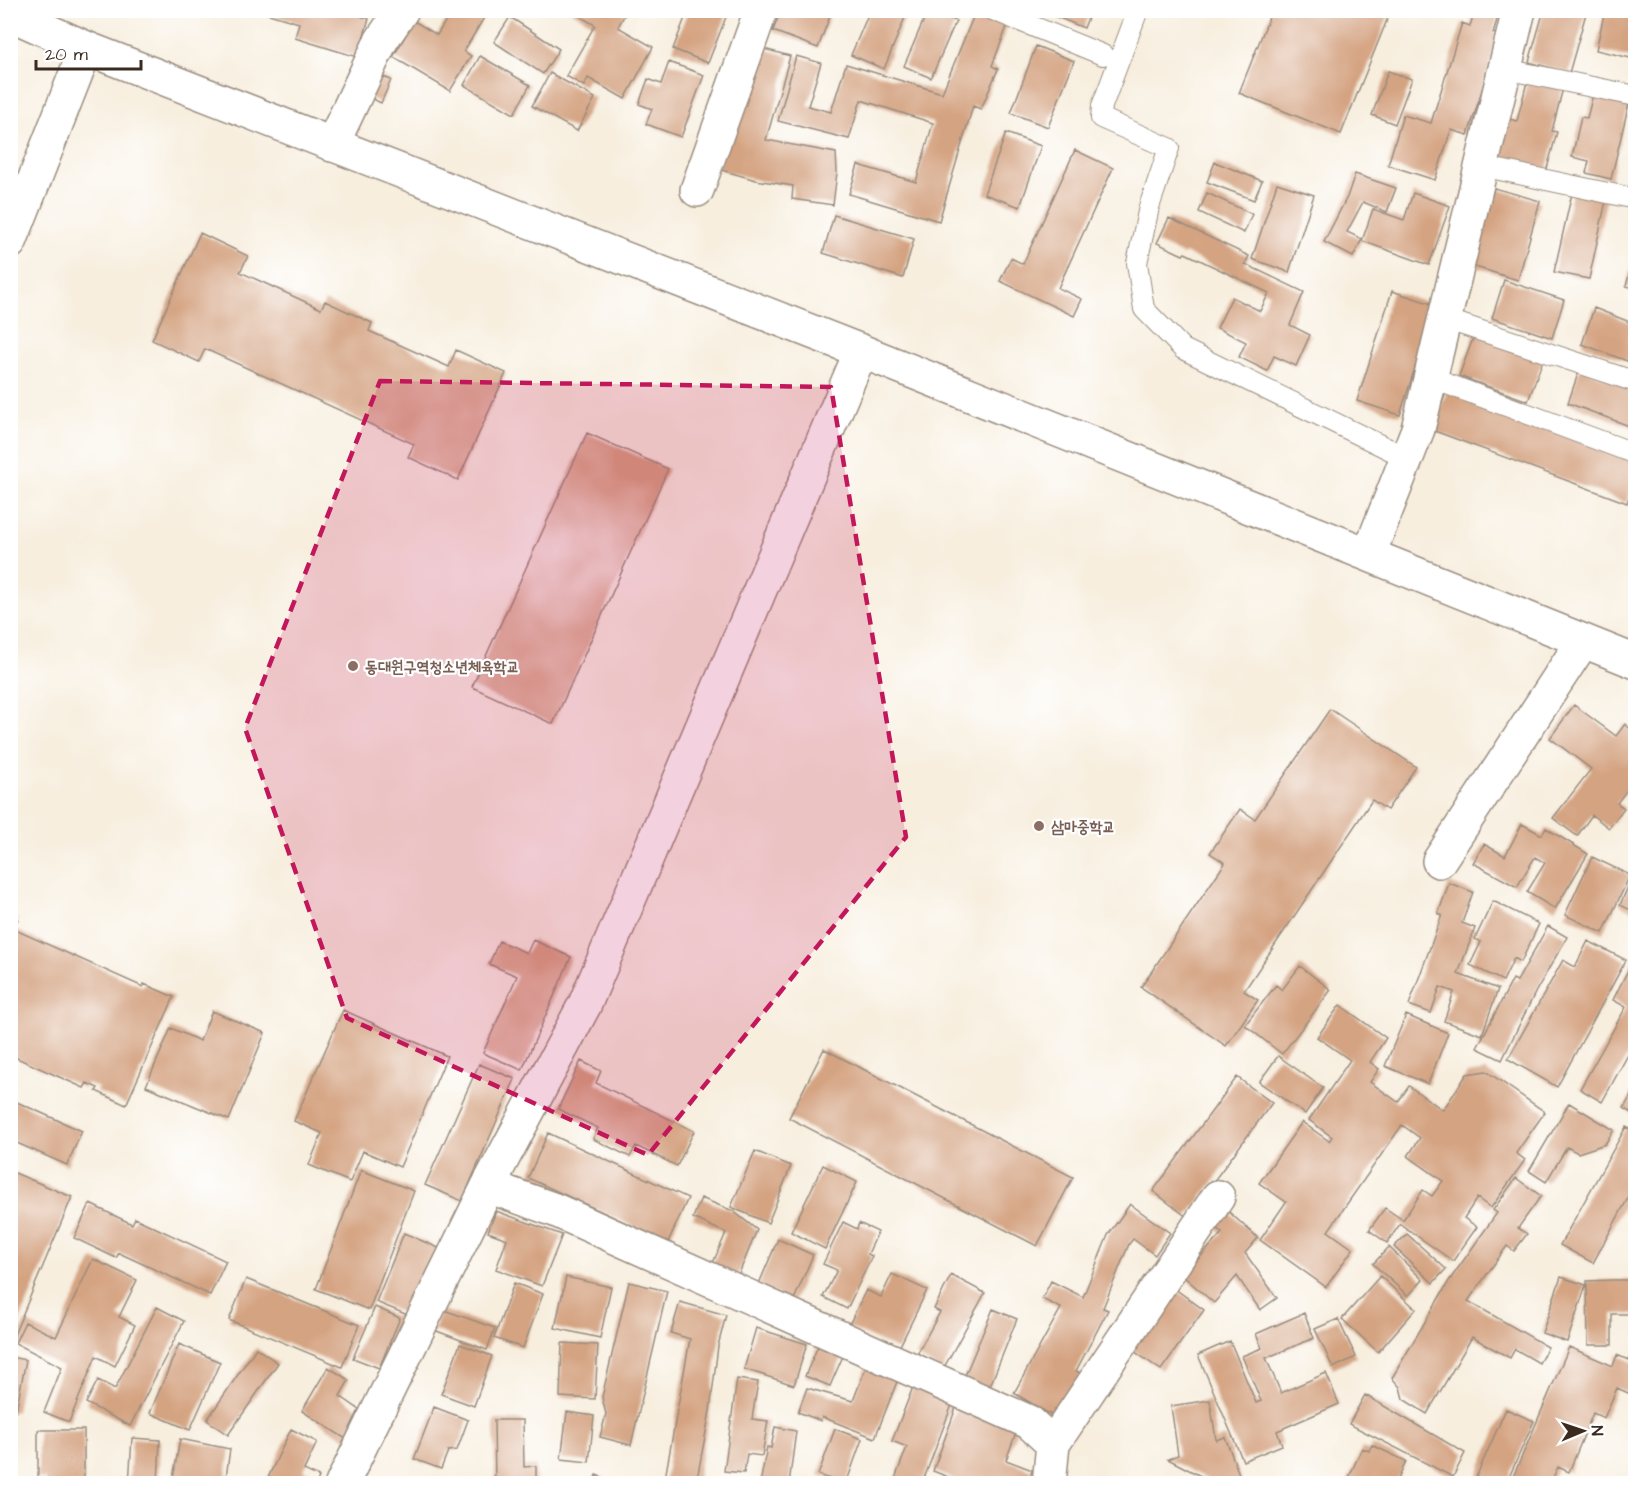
<svg xmlns="http://www.w3.org/2000/svg" width="1646" height="1494" viewBox="0 0 1646 1494" font-family="'Architects Daughter','Poor Story',sans-serif">
<style>
.building{fill:#d4a381}
.lines{fill:none;stroke-linecap:round;stroke-linejoin:round}
.lane-casing{stroke:#998c7e;stroke-width:22}
.street-casing{stroke:#998c7e;stroke-width:36}
.secondary-casing{stroke:#998c7e;stroke-width:36}
.lane{stroke:#fff;stroke-width:20}
.street{stroke:#fff;stroke-width:33}
.secondary{stroke:#fff;stroke-width:33}
.marked{fill:#c2185b;fill-opacity:0.2;stroke:#c2185b;stroke-width:4.5;stroke-dasharray:12 8;stroke-linejoin:round}
.education-dot{fill:#8d6e63;stroke:#fff;stroke-width:2}
.labels{text-anchor:middle;stroke-width:4.5;stroke-linejoin:round;paint-order:stroke}
.education-label{font-size:16px;font-weight:bold;fill:#785e54;stroke:#fff;text-anchor:start}
</style>
<rect width="100%" height="100%" fill="#fff"/>
<filter id="ink" filterUnits="userSpaceOnUse"><feTurbulence type="fractalNoise" baseFrequency=".0167" numOctaves="2"/><feDisplacementMap in="SourceGraphic" scale="12" xChannelSelector="R" yChannelSelector="G"/><feConvolveMatrix kernelMatrix="1 2 1 2 8 2 1 2 1" color-interpolation-filters="sRGB"/></filter>
<filter id="wash" filterUnits="userSpaceOnUse"><feTurbulence type="fractalNoise" baseFrequency=".008" numOctaves="4" result="noise"/><feDisplacementMap in="SourceGraphic" scale="24" xChannelSelector="R" yChannelSelector="G"/><feGaussianBlur stdDeviation="1.35" result="paint"/><feColorMatrix in="noise" values="0 0 0 0 0 0 0 0 0 0 0 0 0 0 0 0 0 1.4 0 .05"/><feComposite in="paint" operator="in"/></filter>
<g filter="url(#wash)">
<rect width="100%" height="100%" fill="#f7eede"/>
<g id="blocks">
<path class="building" d="M343,10L369,19L357,57L295,38L299,23L259,11Z
M452,10L488,11L464,51L471,56L450,91L393,57L414,21L437,35Z
M569,10H627L618,27L653,47L625,99L588,78L584,86L566,76L595,25Z
M688,10L728,12L708,63L673,49Z
M781,10H832L818,48L773,31Z
M870,10H908L884,69L851,55Z
M928,10L956,21L931,78L904,66Z
M976,10H989L1010,19L992,66L998,69L981,109L973,106L939,221L849,194L858,165L916,182L933,123L861,100L849,139L778,121L796,56L821,63L808,106L831,112L846,64L942,93Z
M1048,10H1091L1084,28L1047,13Z
M1272,10H1391L1341,134L1239,93Z
M1475,10H1500L1493,33L1499,35L1468,135L1451,130L1435,180L1388,165L1403,115L1431,123L1462,23L1470,26Z
M1544,10H1587L1569,73L1529,62Z
M1605,10H1635V59L1596,50Z
M510,17L559,49L543,74L494,42Z
M753,46L790,56L766,140L836,153L837,172L833,205L792,199L793,186L756,180L718,169Z
M1036,46L1074,61L1048,127L1011,113Z
M480,56L530,85L514,114L464,85Z
M669,62L704,75L681,137L646,124L652,109L639,104L648,79L661,84Z
M1388,71L1412,79L1395,124L1372,115Z
M550,73L595,98L577,131L532,106Z
M376,74L391,80L381,103L366,96Z
M1528,78L1563,88L1552,131L1557,132L1545,176L1495,163L1506,118L1517,121Z
M1594,91L1630,99L1611,179L1586,173L1589,161L1572,157L1581,117L1587,118Z
M1006,133L1041,146L1020,207L984,194Z
M1075,150L1113,168L1058,288L1082,299L1074,316L1000,281L1011,258L1023,264Z
M1215,162L1262,181L1254,200L1207,182Z
M1355,174L1396,188L1387,212L1363,202L1347,232L1362,239L1353,257L1324,242L1347,197Z
M1277,183L1314,195L1289,272L1252,259Z
M1494,188L1540,201L1518,280L1472,266Z
M1573,189L1607,196L1589,279L1554,272Z
M1207,193L1252,214L1244,233L1199,212Z
M1413,193L1450,206L1429,265L1362,241L1373,209L1404,220Z
M834,215L914,239L903,278L823,253Z
M1169,218L1249,256L1245,264L1304,292L1290,325L1310,335L1296,366L1274,356L1267,371L1239,357L1246,342L1217,328L1232,297L1260,311L1269,293L1185,253L1183,255L1157,243Z
M200,233L248,256L240,272L321,309L325,301L372,323L369,331L449,367L456,350L506,373L458,480L408,457L414,444L205,349L199,362L152,340Z
M1635,253V288L1626,286Z
M1504,280L1564,300L1552,338L1492,318Z
M1392,291L1435,305L1400,415L1357,401Z
M1594,308L1635,324V364L1582,344Z
M1475,333L1544,358L1528,401L1459,376Z
M1580,368L1635,389V419L1632,427L1568,403Z
M1447,390L1635,461V480L1627,503L1432,430Z
M587,433L668,469L553,724L472,687Z
M1574,705L1616,736L1625,724L1635,733V779L1617,803L1624,808L1609,828L1592,815L1577,836L1553,818L1591,769L1550,738Z
M1330,709L1416,767L1387,810L1372,800L1244,991L1258,1000L1226,1046L1141,987L1225,863L1210,853L1240,809L1255,819Z
M1522,824L1542,835L1546,828L1588,854L1555,909L1527,892L1545,863L1535,857L1517,887L1473,863L1484,844L1505,856Z
M1592,857L1630,875L1603,933L1565,915Z
M1635,871V912L1620,905Z
M1449,883L1473,892L1462,923L1475,928L1458,974L1498,989L1482,1035L1444,1021L1454,992L1440,987L1431,1013L1409,1005L1442,915L1438,914Z
M1493,901L1539,924L1521,962L1514,958L1503,981L1470,965L1481,942L1475,939Z
M10,916L18,919L13,929L143,987L144,984L174,997L126,1105L96,1091L98,1088L87,1083L84,1088L10,1055Z
M1548,926L1567,937L1536,991L1502,1060L1477,1048L1513,979L1517,981Z
M533,940L571,957L522,1070L483,1053L517,976L489,964L499,941L527,953Z
M1588,941L1626,960L1557,1087L1508,1059L1563,960L1575,967Z
M1635,956V1042L1602,1102L1580,1089L1626,1007L1613,1000Z
M1300,966L1331,990L1282,1054L1245,1025L1276,985L1282,990Z
M1340,1005L1386,1038L1370,1062L1379,1069L1370,1082L1398,1102L1409,1086L1443,1110L1467,1074L1486,1071L1545,1112L1516,1153L1525,1160L1491,1208L1477,1198L1464,1218L1477,1227L1453,1261L1400,1224L1387,1243L1369,1230L1385,1208L1403,1220L1423,1190L1432,1196L1443,1181L1408,1156L1420,1138L1402,1125L1328,1231L1353,1249L1326,1287L1260,1240L1286,1202L1259,1183L1302,1122L1329,1141L1332,1137L1309,1120L1350,1060L1317,1037Z
M343,1010L447,1056L400,1167L363,1151L350,1182L309,1165L322,1133L294,1121Z
M212,1011L265,1033L229,1120L146,1086L171,1028L200,1041Z
M1406,1015L1448,1033L1428,1084L1385,1066Z
M824,1049L1073,1177L1037,1246L789,1118Z
M1278,1056L1323,1088L1305,1114L1259,1082Z
M581,1061L601,1071L596,1083L694,1131L677,1166L636,1146L630,1157L593,1139L598,1128L558,1109Z
M479,1064L515,1079L462,1201L425,1185Z
M1237,1077L1272,1103L1187,1217L1153,1191Z
M1635,1088V1115L1624,1108Z
M10,1099L82,1131L67,1165L10,1140Z
M1569,1103L1614,1130L1605,1144L1578,1153L1567,1147L1546,1182L1529,1171Z
M1626,1127L1635,1132V1185L1593,1263L1560,1245Z
M548,1133L688,1198L668,1242L528,1178Z
M755,1151L791,1166L768,1223L731,1207Z
M823,1165L857,1182L825,1249L791,1232Z
M361,1170L414,1191L369,1310L316,1289Z
M10,1171L72,1197L11,1342H10Z
M1516,1178L1541,1196L1518,1228L1527,1234L1514,1251L1507,1246L1468,1301L1548,1347L1539,1363L1515,1349L1510,1358L1472,1337L1427,1414L1403,1399L1400,1387L1392,1378L1449,1281L1497,1213L1493,1210Z
M701,1198L733,1211L757,1230L738,1276L712,1265L726,1233L693,1218Z
M90,1204L132,1224L135,1218L226,1261L210,1295L119,1253L116,1258L74,1238Z
M1130,1204L1170,1233L1155,1255L1133,1239L1129,1244L1103,1308L1108,1310L1076,1371L1082,1374L1056,1418L1014,1393L1061,1308L1042,1299L1051,1281L1083,1297L1108,1235Z
M496,1211L562,1235L542,1286L496,1269L507,1239L488,1232Z
M1229,1212L1258,1238L1245,1253L1277,1298L1260,1310L1237,1276L1214,1303L1183,1276L1222,1233L1215,1227Z
M843,1222L857,1229L859,1223L878,1232L868,1254L872,1256L847,1309L823,1297L837,1270L823,1264Z
M404,1233L443,1250L415,1318L376,1302Z
M1407,1234L1446,1269L1433,1283L1394,1247Z
M778,1239L813,1255L793,1302L758,1286Z
M1389,1247L1423,1280L1408,1296L1373,1264Z
M93,1259L137,1280L119,1317L135,1325L115,1366L96,1356L69,1422L44,1412L62,1367L15,1343L25,1322L56,1337Z
M892,1274L927,1290L898,1350L848,1327L866,1290L881,1297Z
M951,1275L985,1293L942,1371L916,1356L940,1312L934,1309Z
M1380,1276L1416,1309L1378,1352L1342,1319Z
M566,1277L611,1287L600,1338L555,1328Z
M1561,1277L1586,1285L1567,1342L1542,1333Z
M246,1279L359,1325L342,1367L229,1320Z
M1612,1280H1635V1314H1612V1345H1588L1587,1281Z
M629,1282L667,1291L631,1445L600,1437L606,1414L602,1397Z
M514,1283L543,1294L523,1348L494,1338Z
M1171,1286L1204,1310L1161,1370L1128,1347Z
M680,1302L726,1315L718,1346L710,1411L696,1484H664L690,1339L671,1333Z
M157,1307L184,1321L130,1426L86,1403L98,1380L115,1389Z
M375,1307L400,1318L379,1368L353,1358Z
M441,1309L495,1328L487,1350L434,1330Z
M993,1309L1017,1319L988,1391L963,1380Z
M1304,1313L1314,1338L1266,1358L1281,1393L1326,1373L1339,1404L1277,1431L1282,1445L1243,1461L1198,1355L1230,1341L1256,1403L1261,1401L1242,1356L1262,1348L1256,1334Z
M1338,1319L1356,1357L1333,1368L1315,1329Z
M756,1328L807,1344L794,1385L744,1369Z
M562,1343L598,1345L595,1399L560,1397Z
M179,1344L220,1362L190,1430L150,1413Z
M460,1344L492,1356L474,1406L441,1394Z
M818,1346L843,1356L830,1386L805,1376Z
M1569,1347L1613,1366L1617,1355L1635,1363V1396L1617,1388L1604,1418L1593,1413L1569,1472L1558,1467L1550,1484H1510Z
M256,1348L278,1363L228,1435L207,1420Z
M10,1357L26,1360L16,1411L10,1413Z
M328,1367L349,1380L340,1396L367,1415L349,1441L302,1411Z
M866,1367L898,1379L875,1438L822,1417L821,1421L798,1412L807,1388L853,1401Z
M737,1379L758,1382L752,1419L768,1421L762,1456L747,1454L744,1473L724,1471Z
M913,1387L953,1402L922,1484H893L907,1447L892,1441Z
M1365,1395L1465,1453L1453,1477L1349,1424Z
M1210,1400L1216,1440L1225,1437L1242,1482L1239,1484H1216L1168,1459L1178,1455L1171,1406Z
M957,1405L1018,1427L1006,1460L1032,1470L1028,1484H966L933,1471Z
M434,1407L468,1420L457,1450L448,1451L441,1469L414,1459Z
M1506,1409L1534,1421L1506,1484H1473Z
M567,1412L594,1416L589,1462L561,1459Z
M494,1420H523L524,1467L536,1466V1484H495Z
M775,1427L796,1431L789,1484H760L767,1447L771,1448Z
M291,1429L317,1442L304,1470L319,1477L316,1484H274L267,1480Z
M835,1429L862,1439L846,1484L818,1475Z
M38,1430H84V1484H45V1479H38Z
M132,1438L160,1440L158,1484H129Z
M180,1439L230,1449L225,1484H172Z
M1372,1445L1406,1461L1396,1484H1346L1362,1448L1369,1451Z
M596,1475L618,1483V1484H593Z"/>
</g>
</g>
<g filter="url(#ink)">
<use href="#blocks" fill-opacity="0" stroke="#998c7e" stroke-width="1.5"/>
<g class="lines">
<defs>
<path id="lane" d="M993,10L1103,55
M1138,10L1102,106L1101,118L1169,148L1149,207L1137,263L1144,309L1183,349L1407,458
M1505,69L1636,96
M1481,166L1636,199
M1445,319L1636,382
M1431,378L1636,454"/>
<path id="street" d="M332,145L381,41L402,10
M697,190L761,10
M10,242L86,48
M1369,554L1418,429L1519,10
M1439,861L1583,641
M488,1186L555,1210L1029,1422L1053,1444L1049,1484
M1053,1444L1218,1197
M342,1484L488,1186L585,1004L861,351"/>
<path id="secondary" d="M10,14L86,48L861,351L1636,662"/>
</defs>
<use href="#lane" class="lane-casing"/>
<use href="#street" class="street-casing"/>
<use href="#secondary" class="secondary-casing"/>
<use href="#lane" class="lane"/>
<use href="#street" class="street"/>
<use href="#secondary" class="secondary"/>
</g>
</g>
<path class="marked" d="M380,381L831,387L906,837L648,1155L347,1018L245,728Z"/>
<g class="education-dot">
<circle cx="353" cy="666" r="6"/>
<circle cx="1039" cy="826" r="6"/>
</g>
<g class="labels">
<g class="education-label">
<text x="365" y="672">동대원구역청소년체육학교</text>
<text x="1051" y="832">삼마중학교</text>
</g>
</g>
<rect width="1646" height="1494" fill="none" stroke="#fff" stroke-width="36"/>
<g transform="translate(1583 1431) rotate(88)" stroke="#ffffff" stroke-width="4.5" paint-order="stroke">
<path d="M0-4.5L10 22L0 15L-10 22Z" fill="#3b2a1e"/>
<text y="-9" font-size="16" font-weight="bold" text-anchor="middle" fill="#3b2a1e">N</text>
</g>
<path d="M36 60v9h105v-9" fill="none" stroke="#3b2a1e" stroke-width="3"/>
<text x="45" y="60" font-size="18" fill="#3b2a1e" stroke="#ffffff" stroke-width="4.5" paint-order="stroke">20 m</text>
</svg>
